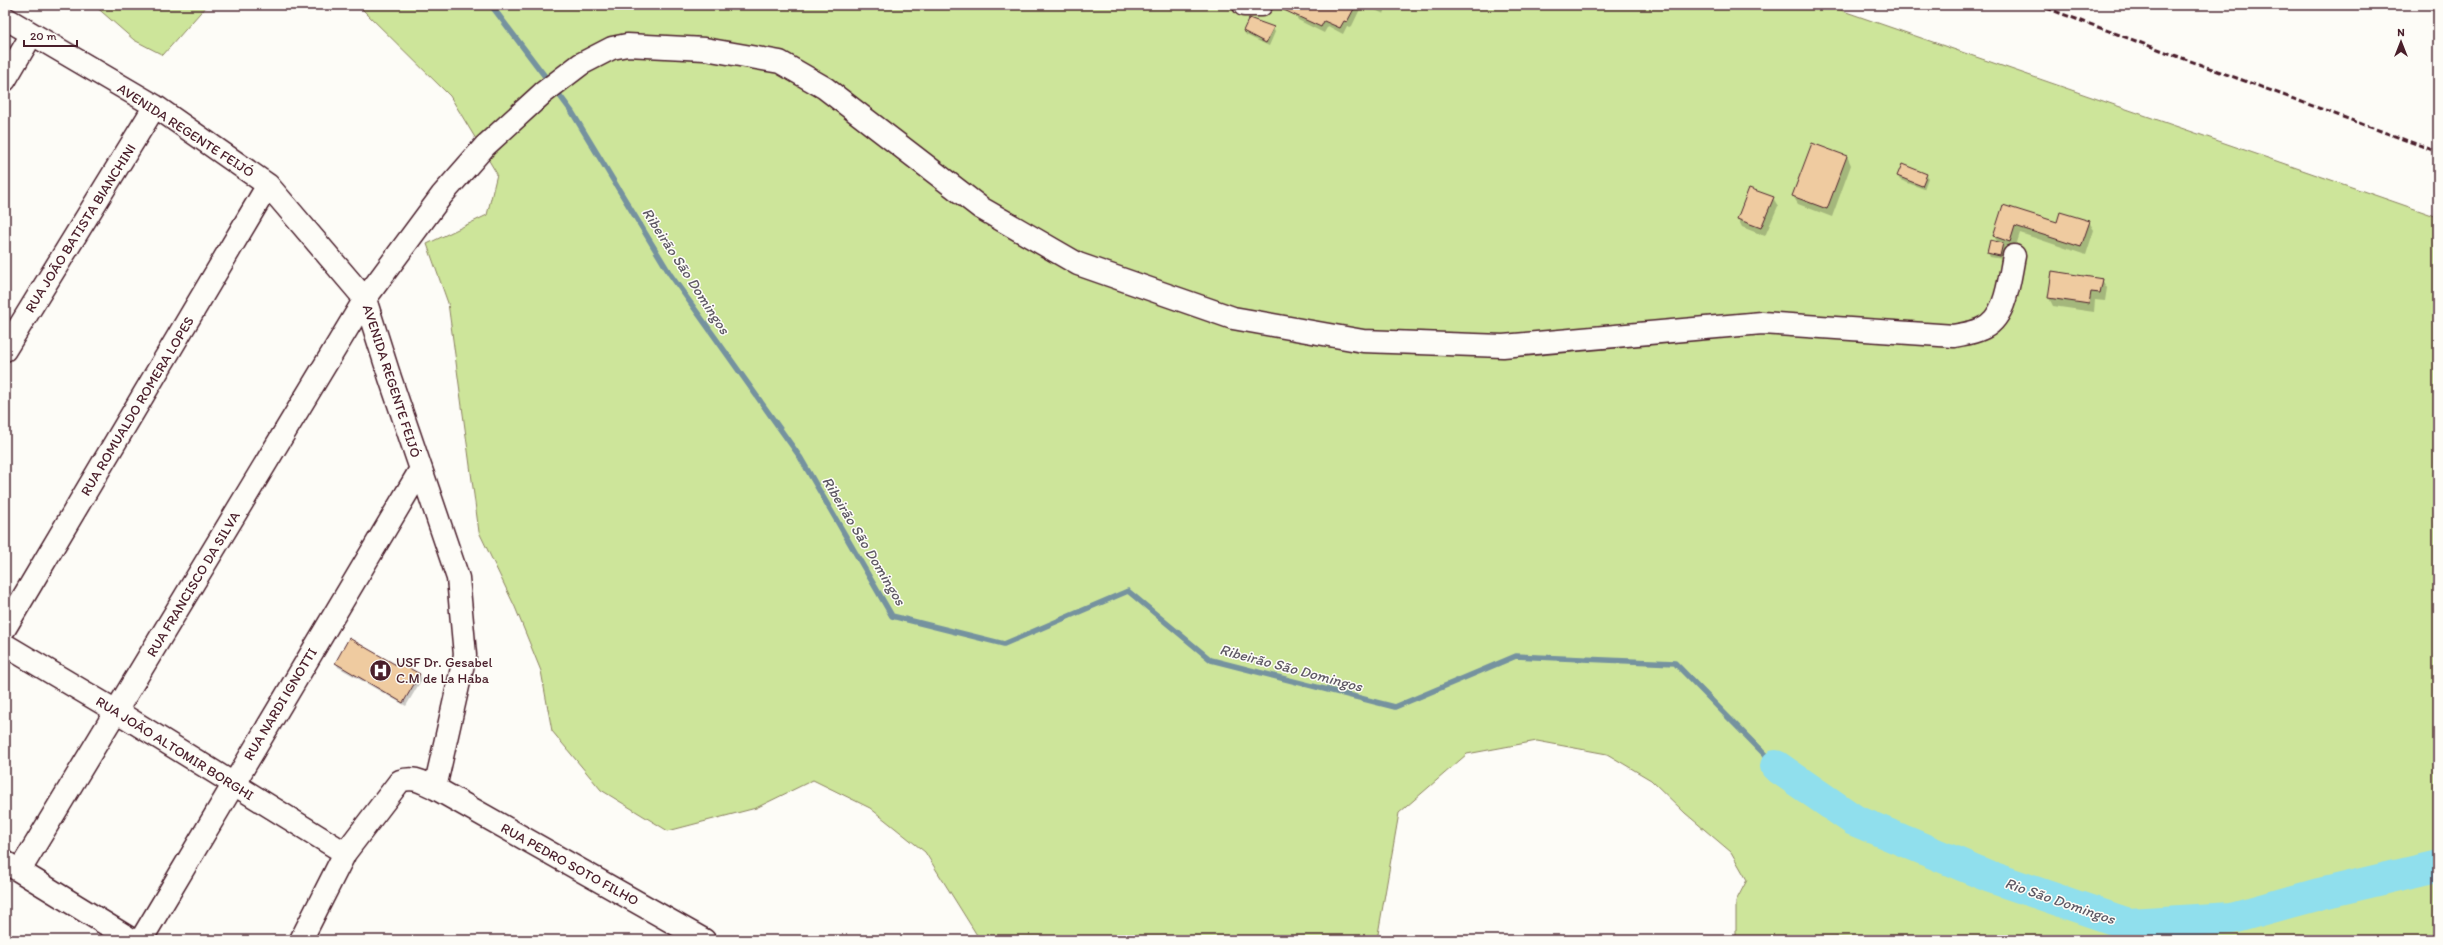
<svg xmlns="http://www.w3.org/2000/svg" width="2443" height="945" viewBox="0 0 2443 945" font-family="Itim,sans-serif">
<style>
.green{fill:#cde59a;stroke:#8c8262}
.shadow{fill:#0003}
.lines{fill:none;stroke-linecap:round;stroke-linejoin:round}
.stream{stroke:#74929f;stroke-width:5.5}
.river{stroke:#90dfed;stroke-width:32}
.building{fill:#efcba0;stroke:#4a1f2b}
.minor-casing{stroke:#4a1f2b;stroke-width:25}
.minor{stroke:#fdfcf7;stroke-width:22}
.rail{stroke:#4a1f2b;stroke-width:3;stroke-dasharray:6 3;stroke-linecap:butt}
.labels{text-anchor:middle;stroke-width:3;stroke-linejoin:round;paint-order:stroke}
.street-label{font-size:14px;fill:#4a1f2b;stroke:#fdfcf7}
.poi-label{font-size:14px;fill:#4a1f2b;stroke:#fdfcf7;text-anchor:start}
.water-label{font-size:15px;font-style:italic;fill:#5f5965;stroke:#fdfcf7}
</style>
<rect width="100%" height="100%" fill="#fdfcf7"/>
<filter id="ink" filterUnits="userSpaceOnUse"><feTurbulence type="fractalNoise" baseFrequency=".025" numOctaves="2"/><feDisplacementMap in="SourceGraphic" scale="8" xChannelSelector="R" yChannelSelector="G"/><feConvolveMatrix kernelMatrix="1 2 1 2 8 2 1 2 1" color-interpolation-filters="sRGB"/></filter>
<g filter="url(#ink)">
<path class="green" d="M94,5H207L163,55L134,40Z
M358,5H1826L2438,217V940H1872L1835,937L1833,940H1736V901L1747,880L1731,852L1685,813L1651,780L1607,754L1537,741L1467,754L1399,813L1377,940H980L925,852L870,808L813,780L756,808L668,831L601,790L552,731L541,671L515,607L479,532L448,303L427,244L487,215L497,174L450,96Z"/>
<path class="shadow" d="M1299,5H1362L1351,28L1347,26L1343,34L1328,26L1324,33L1298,20L1295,14Z
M1364,5H1387L1384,14Z
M1250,18L1273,28L1275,32L1269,46L1246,35L1244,31Z
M1847,156L1851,165L1832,217L1798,204L1793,196Z
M1926,174L1928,178L1924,189L1900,180L1898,176Z
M1773,198L1778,206L1765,236L1742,227L1738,219Z
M2004,207L2058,224L2089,222L2094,230L2086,255L2020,233L2015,249L2005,246L2002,259L1990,257L1988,253L1998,243L1994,236Z
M2102,280L2107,288L2105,301L2095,300L2094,312L2053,306L2049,298Z
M336,663L398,668L401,664L420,675L422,679L406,706L338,667Z"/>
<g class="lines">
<path class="stream" d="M491,5L550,83
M555,89L572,112L670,274L800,457L892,616L1004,644L1128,591L1211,660L1395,707L1516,656L1675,663L1776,766"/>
<path class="river" d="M1776,766L1854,820L1988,876L2128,924L2232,918L2319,894L2438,866"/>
</g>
<path class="building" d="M1273,5H1356L1347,22L1344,21L1340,28L1324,21L1321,27Z
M1249,18L1274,27L1266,43L1243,31Z
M1812,143L1847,156L1827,209L1792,196Z
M1902,164L1927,174L1922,186L1897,176Z
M1749,188L1774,197L1761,228L1737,219Z
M2003,205L2057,222L2060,212L2090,221L2081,247L2015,226L2010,242L1993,236Z
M1990,240L2003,243L2000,256L1987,253Z
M2052,271L2103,279L2100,293L2091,292L2089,304L2048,298Z
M349,638L398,666L400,663L420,674L403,703L335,663Z"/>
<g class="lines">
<defs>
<path id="minor" d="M1244,5H1261
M5,18L155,106L268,185L365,299L390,378L458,578L465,655L435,788
M5,80L32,34
M5,350L155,106
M5,628L268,185
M5,645L116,711L345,853
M5,862L132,940
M20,870L365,299L442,195L485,146L543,93L581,64L612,48L627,45L705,49L780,62L825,88L981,208L1078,264L1233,318L1363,341L1503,346L1762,323L1954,336C1963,334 1973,333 1981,329C2007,319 2009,279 2014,256
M141,940L421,469
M301,940L345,853L400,781C414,776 422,782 435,788L704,940"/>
</defs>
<use href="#minor" class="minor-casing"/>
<use href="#minor" class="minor"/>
<path class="rail" d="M2038,5L2438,152"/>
</g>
</g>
<defs>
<symbol id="hospital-disc" viewBox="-11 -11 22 22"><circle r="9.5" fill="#4a1f2b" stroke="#fdfcf7"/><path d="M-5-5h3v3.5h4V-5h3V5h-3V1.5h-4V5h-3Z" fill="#fff"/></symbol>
</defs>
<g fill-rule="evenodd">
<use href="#hospital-disc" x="368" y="658" width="25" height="25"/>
</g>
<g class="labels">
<g class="street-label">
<text transform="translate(186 130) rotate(33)" y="5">AVENIDA REGENTE FEIJÓ</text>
<text transform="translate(80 228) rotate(-58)" y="5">RUA JOÃO BATISTA BIANCHINI</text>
<text transform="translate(392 381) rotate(72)" y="5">AVENIDA REGENTE FEIJÓ</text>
<text transform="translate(137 406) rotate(-59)" y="5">RUA ROMUALDO ROMERA LOPES</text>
<text transform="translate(193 584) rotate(-59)" y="5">RUA FRANCISCO DA SILVA</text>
<text transform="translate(280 704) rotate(-59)" y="5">RUA NARDI IGNOTTI</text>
<text transform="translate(175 748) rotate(32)" y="5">RUA JOÃO ALTOMIR BORGHI</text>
<text transform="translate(570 864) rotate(29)" y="5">RUA PEDRO SOTO FILHO</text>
</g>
<g class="poi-label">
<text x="396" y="667">USF Dr. Gesabel<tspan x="396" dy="16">C.M de La Haba</tspan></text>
</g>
<g class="water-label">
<text transform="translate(686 271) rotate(57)" y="5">Ribeirão São Domingos</text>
<text transform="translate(864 541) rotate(59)" y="5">Ribeirão São Domingos</text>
<text transform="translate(1291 668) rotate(15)" y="5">Ribeirão São Domingos</text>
<text transform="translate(2060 901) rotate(19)" y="5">Rio São Domingos</text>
</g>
</g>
<rect width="2443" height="945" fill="none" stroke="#fdfcf7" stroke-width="20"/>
<rect x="10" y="10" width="2423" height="925" fill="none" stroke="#4a1f2b" stroke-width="1.5" filter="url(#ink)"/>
<g transform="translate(2401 42)" stroke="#fdfcf7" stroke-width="3" paint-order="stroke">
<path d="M0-3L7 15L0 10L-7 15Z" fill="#4a1f2b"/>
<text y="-6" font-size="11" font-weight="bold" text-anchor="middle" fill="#4a1f2b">N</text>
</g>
<path d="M24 40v6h53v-6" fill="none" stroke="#4a1f2b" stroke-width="2"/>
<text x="30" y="40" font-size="12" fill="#4a1f2b" stroke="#fdfcf7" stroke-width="3" paint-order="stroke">20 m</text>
</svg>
